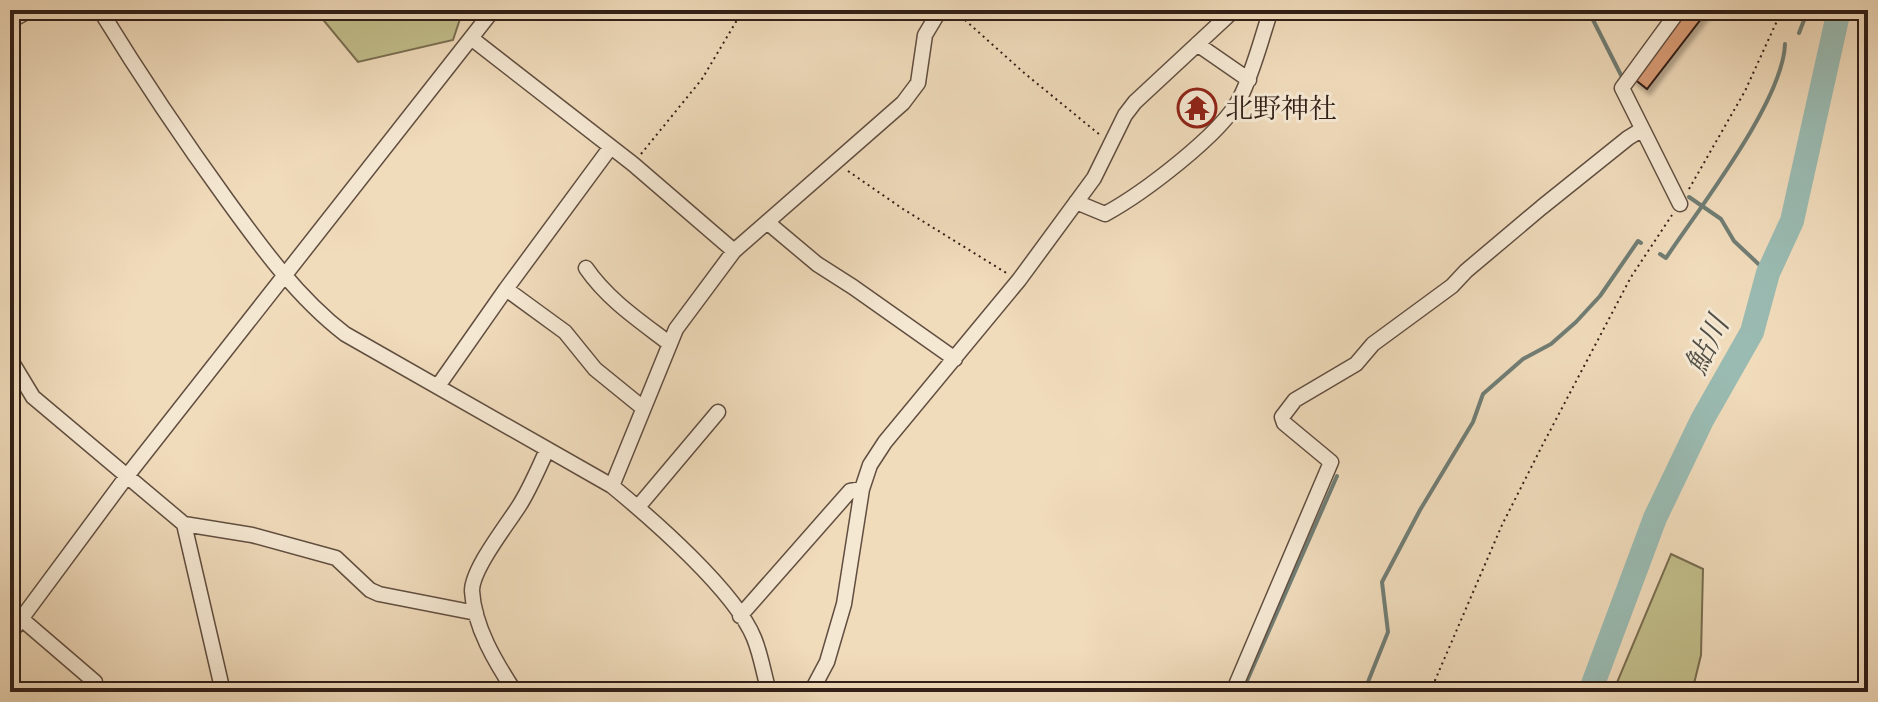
<svg xmlns="http://www.w3.org/2000/svg" width="1878" height="702" viewBox="0 0 1878 702" font-family="'Old Standard TT','Noto Serif JP',serif">
<style>
.green{fill:#c1be8b;stroke:#796e51;stroke-width:2}
.lines{fill:none;stroke-linecap:round;stroke-linejoin:round}
.stream{stroke:#707d74;stroke-width:4}
.river{stroke:#9abbb2;stroke-width:24}
.building{fill:#d79a73;stroke:#311f17;stroke-width:2;filter:url(#shadow)}
.minor-casing{stroke:#614e40;stroke-width:17}
.path{stroke:#311f17;stroke-width:2;stroke-dasharray:2 4;stroke-linecap:butt}
.minor{stroke:#f5e8d3;stroke-width:14}
.labels{text-anchor:middle;stroke-width:6;stroke-linejoin:round;paint-order:stroke}
.poi-label{font-size:28px;fill:#311f17;stroke:#f5e8d3;text-anchor:start}
.water-label{font-size:30px;font-style:italic;fill:#504e46;stroke:#f5e8d3}
</style>
<defs>
<filter id="shadow"><feDropShadow dx="3" dy="5.5" stdDeviation="2" flood-color="#0004"/></filter>
</defs>
<rect width="100%" height="100%" fill="#f0dbbb"/>
<filter id="stains"><feTurbulence type="fractalNoise" baseFrequency=".0025" numOctaves="4"/><feColorMatrix values="0 0 0 0 .2 0 0 0 0 .09 0 0 0 0 .02 0 0 0 .5 -.17"/></filter>
<radialGradient id="worn" r=".72"><stop offset=".6" stop-color="#630" stop-opacity="0"/><stop offset="1" stop-color="#630" stop-opacity=".3"/></radialGradient>
<path class="green" d="M315,10H463L453,40L358,62Z
M1671,554L1703,569L1701,655L1692,692H1613Z"/>
<g class="lines">
<path class="stream" d="M1588,10L1623,79
M1799,33L1808,10
M1689,197L1721,219L1734,241L1768,273
M1660,254L1666,258C1700,207 1783,101 1785,44
M1242,692L1337,476
M1364,692L1388,632L1382,582L1420,510L1473,422L1483,394L1523,359L1551,344L1576,322L1600,296L1638,241L1641,243"/>
<path class="river" d="M1590,692L1655,518L1702,420L1752,332L1768,273L1792,221L1839,10"/>
</g>
<path class="building" d="M1685,10H1708L1647,89L1633,78Z
M1198,95L1208,107L1205,109L1212,117L1205,123L1186,105Z"/>
<g class="lines">
<defs>
<path id="minor" d="M100,10C140,75 182,138 227,200C261,247 298,298 345,334L612,486C652,519 735,591 754,638C761,655 764,675 769,692
M1679,10L1622,88L1680,204
M10,21L30,10
M471,38L633,164L734,251
M1197,44L1249,80
M1076,202L1105,214C1142,194 1222,134 1240,98C1254,70 1261,39 1271,10
M767,222L817,264L853,287L955,359
M586,268C608,300 640,321 670,344
M506,289L565,332L595,369L643,408
M10,359L33,397L184,524L252,535L336,558L370,590L379,594L476,613
M438,386L506,289L610,148
M612,486L676,329L734,251L903,103L918,83L925,35L940,10
M638,507L718,412
M184,524L223,692
M10,609L95,682L96,692
M740,616L850,491L862,489
M10,634L127,476L493,10
M515,692C496,663 474,627 472,591C472,569 507,525 519,506C530,489 538,469 547,450
M811,692L827,662L844,604L862,489L870,465L885,442L1019,280L1094,178L1125,115L1135,102L1234,10
M1233,692L1331,462L1284,423L1282,417L1295,400L1356,364L1373,344L1452,286L1466,271L1542,207L1628,138L1641,130"/>
</defs>
<use href="#minor" class="minor-casing"/>
<path class="path" d="M956,12L1023,72L1100,135
M641,154L702,79L743,10
M848,171L903,209L1008,274
M1689,189L1745,91L1782,10
M1430,692L1502,525L1542,446L1631,277L1672,215"/>
<use href="#minor" class="minor"/>
</g>
<defs>
<symbol id="temple-ring" viewBox="-11 -11 22 22"><circle r="9.5" fill="#f5e8d3" stroke="#8f2418" stroke-width="1.5"/><path d="M0-6L5-2H3V0L6.5 2.5H4V6H1.5V3h-3V6H-4V2.5H-6.5L-3 0V-2H-5Z" fill="#8f2418"/></symbol>
</defs>
<g fill-rule="evenodd">
<use href="#temple-ring" x="1175" y="86" width="44" height="44"/>
</g>
<g class="labels">
<g class="poi-label">
<text x="1225" y="118">北野神社</text>
</g>
<g class="water-label">
<text transform="translate(1707 345) rotate(-64)" y="10">鮎川</text>
</g>
</g>
<rect width="1878" height="702" fill="none" stroke="#f0dbbb" stroke-width="40"/>
<rect x="12" y="12" width="1854" height="678" fill="none" stroke="#311f17" stroke-width="4"/>
<rect x="20" y="20" width="1838" height="662" fill="none" stroke="#311f17" stroke-width="2"/>
<rect width="100%" height="100%" filter="url(#stains)"/>
<rect width="100%" height="100%" fill="url(#worn)"/>
</svg>
